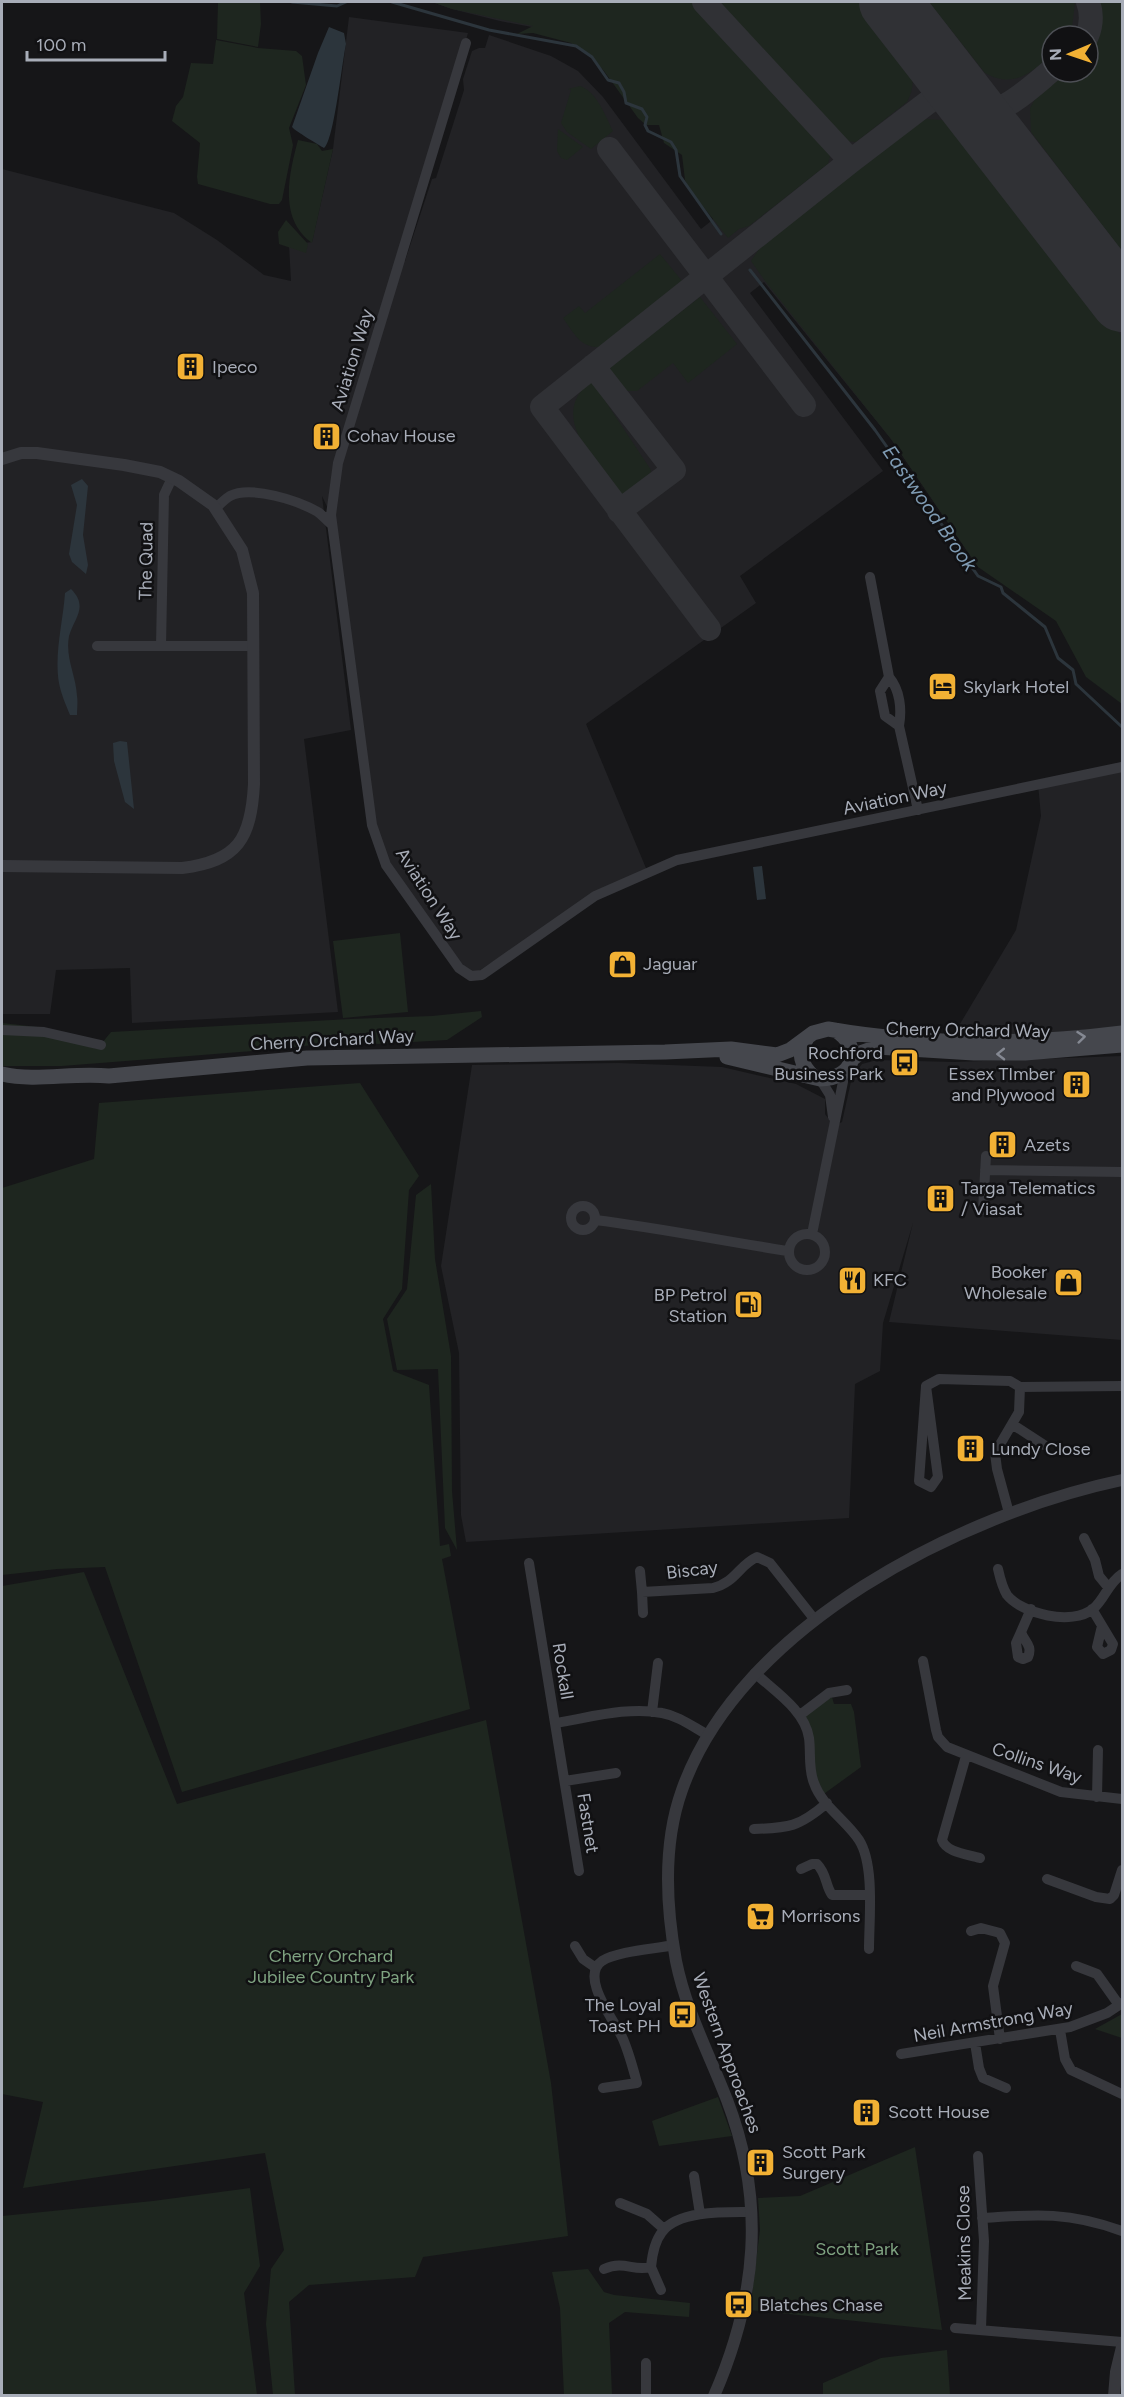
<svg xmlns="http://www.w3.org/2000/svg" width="1124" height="2397" viewBox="0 0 1124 2397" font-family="Figtree,sans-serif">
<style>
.built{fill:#222225;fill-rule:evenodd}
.green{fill:#1e261f}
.water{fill:#2c353c}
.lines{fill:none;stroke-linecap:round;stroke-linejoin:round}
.stream{stroke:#2c353c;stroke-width:3}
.taxiway{stroke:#303135;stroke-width:24}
.runway{stroke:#303135;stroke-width:62}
.minor{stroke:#37383d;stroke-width:10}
.tertiary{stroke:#37383d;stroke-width:12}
.secondary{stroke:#45474d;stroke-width:15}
.oneway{stroke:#858993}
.labels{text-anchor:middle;stroke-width:5;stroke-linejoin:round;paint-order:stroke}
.street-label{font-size:18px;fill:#a8adb8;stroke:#111113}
.poi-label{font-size:18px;fill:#a8adb8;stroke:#111113;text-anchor:start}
.park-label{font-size:18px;fill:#7fa381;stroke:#111113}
.water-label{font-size:20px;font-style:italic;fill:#7f9bb3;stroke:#111113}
</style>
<rect width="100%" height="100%" fill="#161618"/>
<path class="built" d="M432,2H1122V539L978,567L891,439L764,282L750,293L883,471L740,576L756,603L586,724L648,873L595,896L471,976L386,865L372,825L331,515L322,496L351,730L304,739L338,1012L132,1023L130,968L56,970L50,1014H2V169L174,213L217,240L264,275L291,281L289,245L312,242L333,149L349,17L468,33L402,255L405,261L432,179L436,178L464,90L463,79L472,51L479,48H485L489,35L551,56L578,71L603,97L701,229L720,214L688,153L580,36L500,21L452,9ZM1052,36H1088V72H1052Z
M1122,767V1027L991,1037L957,1029L1016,930L1041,816L1038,784Z
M1122,1056V1340L889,1322L913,1223L883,1323L880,1371L855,1384L849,1518L466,1542L461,1515L459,1353L441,1266L472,1065L618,1063L722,1067L796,1084L825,1099V1114L834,1126L842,1122L852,1077L862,1064L877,1060L954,1062Z"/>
<path class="green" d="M218,2H260L261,24L258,47L217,39Z
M432,2H698L829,144L831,153L828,164L749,226L739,229L728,238L690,190L685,180L682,155L664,143L659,125H646L638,118L604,71L593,59L571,43L533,33L517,34L533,26L452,9Z
M709,2H864C886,30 928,64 907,102L856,142L839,140Z
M929,2H1075L1071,36H1052V56C1029,73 1014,89 985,73Z
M1100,2H1122V251L1031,132L1030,108L1039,92L1064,72H1088V53C1102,37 1104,21 1100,2Z
M216,40L258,48L296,51L302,56L306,85L289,128L293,145L282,200L279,204H270L198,184L197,177L200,143L172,121L176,106L183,97L191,63L213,64Z
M580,86C597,92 605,115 613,131L591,149L567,132L561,123L571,90L568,89Z
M927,119L942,120L960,127L1122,337V704L1086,677L1056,621L978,567L891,439L765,281L751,261L763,243L919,121Z
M558,129L583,147L567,160L561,158L557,151Z
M298,140L317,144L322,151L333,149L312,243C278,218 289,174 298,140Z
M286,220L308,244L306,253L279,244L278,232Z
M660,254L682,281L600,347C580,348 574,333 563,318L579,306L585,313Z
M700,297L737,344L688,383L673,363L637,391H619L608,375L611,366Z
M592,381L651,470L650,481L629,497L621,495C598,464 545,415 592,381Z
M400,933L408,1012L343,1018L333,941Z
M481,1011L482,1017L447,1040L378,1044L358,1040L277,1049L62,1066H2V1023L38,1027L97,1049L111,1032L350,1019L432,1016Z
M360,1083L419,1176L409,1190L402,1289L383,1319L393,1371L429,1385L440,1546L449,1544L451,1556L442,1559L470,1709L182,1792L105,1567L57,1569L2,1575V1188L94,1159L99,1103Z
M431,1184L435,1259L451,1356L452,1491L457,1550L445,1528L438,1369L397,1370L387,1319L407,1289L416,1195Z
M84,1572L177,1804L486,1720L551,2083L568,2236L423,2257L415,2277L309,2285L289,2302L295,2395H273L266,2324L271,2269L284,2250L265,2153L23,2188L43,2102L2,2094V1586Z
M832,1697L834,1704H851L854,1712L861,1767L821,1796L800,1715Z
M1122,2014V2038L1095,2029Z
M718,2097L732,2136L659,2146L652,2121Z
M915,2147L942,2330L750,2310L760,2230L758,2198L800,2196Z
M250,2188L260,2266L244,2293L257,2395H2V2216L153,2201Z
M588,2269L604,2292L614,2295L690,2303L689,2317L625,2312L609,2323L612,2395H564L560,2308L552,2272Z
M947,2350L950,2395H823V2383L881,2358Z"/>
<path class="water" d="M329,27L344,33L346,44C342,62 334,141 324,148C319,145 295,131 292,127L318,53Z
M82,479L88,486L83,535L88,565L86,574L72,562L69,554L77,505L71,485Z
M71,589C89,607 74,618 69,636C65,658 76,675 77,696C78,702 77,709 77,715H70C66,705 61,694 59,683C54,654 63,622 65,593Z
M120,741L127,742L134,809L125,802L114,761L113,743Z
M762,866L766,899L757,900L753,867Z"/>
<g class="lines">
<path class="stream" d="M292,2L337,6L346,2
M392,2L489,30L576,46L592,57L608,80L619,83L624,92L626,103L642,109L647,117L645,125L648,131L671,142L676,150L680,176L721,234
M750,270L875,430L978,576L1001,587L1003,593L1045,627L1058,658L1073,670L1076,684L1122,727"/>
<path class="taxiway" d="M704,2L851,161
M1087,36C1092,24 1092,13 1088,2
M966,99C972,103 978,109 987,110C1005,113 1037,82 1052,70
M998,140V121L1005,106
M609,149L804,405
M593,366L674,470L619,511
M709,629L542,407L851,161L935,97C943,83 942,75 936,61"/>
<path class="runway" d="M890,2L1122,301"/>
<path class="minor" d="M466,43L338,463L331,515L372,825L386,865L459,968L471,976L482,975L595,896L677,860L1122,767
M216,508C220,504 225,499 230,496C251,485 299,501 318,512C323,516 328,521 332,525
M870,577L889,677C900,690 902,709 899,726L918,810
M97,646H254
M161,646L164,495L172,478
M889,677L880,691L885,716L899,726
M2,1030L44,1032L101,1045
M820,1079L830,1095L833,1117
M985,1170L1122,1172
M571 1218a12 12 0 1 1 24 0a12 12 0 1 1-24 0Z
M983,1210L986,1156
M595,1220C660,1228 723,1241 788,1251
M789 1252a18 18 0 1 1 36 0a18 18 0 1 1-36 0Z
M812,1234L845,1072
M926,1386L938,1477L931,1487L919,1481Z
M926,1386L939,1379L1010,1381L1020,1387L1122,1386
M1012,1424L1044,1445
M1009,1513L997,1469L995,1453L1019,1412L1020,1387
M1084,1538L1095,1560L1099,1576L1108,1587
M529,1563L579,1871
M998,1569C1000,1578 1002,1587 1007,1595C1022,1614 1072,1626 1093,1609C1105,1599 1108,1583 1122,1574
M640,1571L642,1592
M1092,1609L1113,1644L1111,1650L1103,1654L1097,1647L1102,1626
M643,1613L642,1592L713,1588C736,1582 739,1565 757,1557L770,1563L815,1620
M1021,1632L1016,1643L1018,1657L1023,1659L1028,1657C1033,1645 1024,1642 1021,1632L1031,1609
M923,1661L936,1730L938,1737L947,1747L1061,1792L1122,1799
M755,1673C774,1691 805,1710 809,1738C811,1752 808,1769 814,1783C822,1806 846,1820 859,1840C875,1865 869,1920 869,1949
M652,1712L658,1663
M800,1715L829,1693L847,1690
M555,1723C588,1718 628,1706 662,1713C679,1716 693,1727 708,1735
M966,1756L942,1840C947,1853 967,1854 980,1858
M565,1781L616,1773
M1097,1797L1098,1750
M754,1829C789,1828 799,1827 827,1803
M801,1869L812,1864H817C827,1874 825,1885 832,1895H869
M1047,1879L1096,1897L1110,1899L1114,1895L1122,1870
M971,1931L981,1928L1000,1933L1005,1943L993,1986L1000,2039
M575,1946L583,1959L596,1968
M1076,1966L1097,1974L1119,2005
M1060,2030L1065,2059L1071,2070L1122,2094
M975,2043L979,2068L983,2078L1006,2088
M901,2054L1070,2027L1107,2013L1122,2003
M603,2088L637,2083C633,2068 629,2053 623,2039C615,2021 579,1977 602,1961C618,1951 655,1949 674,1945
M978,2156L984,2241L981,2329
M694,2176L700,2214
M620,2203L647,2214L664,2229
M982,2218C1037,2214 1070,2212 1122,2231
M651,2267C652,2256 655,2241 662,2232C678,2210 727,2212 751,2212
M604,2269C625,2260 633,2272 651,2267L661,2290
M955,2328L1122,2342
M646,2396V2363"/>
<path class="tertiary" d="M2,459L21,453H37L124,465L160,472L179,481L213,505L242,550L253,593L254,784C251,839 238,861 182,868L2,866
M714,2396C757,2297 766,2202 727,2100C709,2053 686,2011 676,1961C666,1906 663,1843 682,1790C740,1625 962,1514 1122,1480
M1114,2396L1116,2372L1122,2347"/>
<path class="secondary" d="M807,1038C797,1053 801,1066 814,1077
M727,1057L820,1079C854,1079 864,1048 835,1030
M852,1059L860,1053L877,1047L974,1053H1025L1122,1045
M2,1074C37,1082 73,1072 109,1076L307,1058L665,1052L731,1049L777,1055L790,1050L813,1033L828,1029C925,1046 1025,1045 1122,1033"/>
</g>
<defs><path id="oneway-chevron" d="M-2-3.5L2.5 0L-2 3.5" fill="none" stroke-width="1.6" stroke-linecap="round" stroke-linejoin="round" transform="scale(1.5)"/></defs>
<g class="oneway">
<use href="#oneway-chevron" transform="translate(1081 1037) rotate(-6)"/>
<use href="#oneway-chevron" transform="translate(1001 1054) rotate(179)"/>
</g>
<defs>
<symbol id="building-square" viewBox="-11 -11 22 22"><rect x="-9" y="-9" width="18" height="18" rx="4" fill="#f2b134" stroke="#111113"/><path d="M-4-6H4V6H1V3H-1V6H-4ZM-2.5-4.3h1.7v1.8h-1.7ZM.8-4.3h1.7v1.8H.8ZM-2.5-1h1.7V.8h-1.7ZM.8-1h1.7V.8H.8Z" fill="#111"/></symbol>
<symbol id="hotel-square" viewBox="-11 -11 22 22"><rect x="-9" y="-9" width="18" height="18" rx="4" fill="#f2b134" stroke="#111113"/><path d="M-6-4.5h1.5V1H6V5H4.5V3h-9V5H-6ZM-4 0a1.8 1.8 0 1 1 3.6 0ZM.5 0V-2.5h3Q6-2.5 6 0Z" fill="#111"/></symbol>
<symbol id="shop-square" viewBox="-11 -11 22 22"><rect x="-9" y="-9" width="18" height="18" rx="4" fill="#f2b134" stroke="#111113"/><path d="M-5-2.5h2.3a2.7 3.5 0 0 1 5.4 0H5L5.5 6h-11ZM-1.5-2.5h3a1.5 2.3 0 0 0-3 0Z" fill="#111"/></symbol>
<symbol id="bus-square" viewBox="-11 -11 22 22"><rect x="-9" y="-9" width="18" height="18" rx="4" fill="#f2b134" stroke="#111113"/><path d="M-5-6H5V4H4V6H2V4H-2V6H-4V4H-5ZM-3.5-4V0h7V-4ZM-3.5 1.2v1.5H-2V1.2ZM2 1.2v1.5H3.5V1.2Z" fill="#111"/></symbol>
<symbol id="restaurant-square" viewBox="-11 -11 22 22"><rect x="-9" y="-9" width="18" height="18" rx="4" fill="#f2b134" stroke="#111113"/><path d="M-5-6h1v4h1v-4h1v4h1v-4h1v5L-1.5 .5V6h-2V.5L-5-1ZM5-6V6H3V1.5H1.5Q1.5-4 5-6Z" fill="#111"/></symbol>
<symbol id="fuel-square" viewBox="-11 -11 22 22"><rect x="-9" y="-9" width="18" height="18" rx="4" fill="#f2b134" stroke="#111113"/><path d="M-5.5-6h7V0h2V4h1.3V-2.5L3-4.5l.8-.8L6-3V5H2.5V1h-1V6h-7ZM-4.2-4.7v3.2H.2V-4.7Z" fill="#111"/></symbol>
<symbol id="supermarket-square" viewBox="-11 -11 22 22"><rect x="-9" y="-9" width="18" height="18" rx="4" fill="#f2b134" stroke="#111113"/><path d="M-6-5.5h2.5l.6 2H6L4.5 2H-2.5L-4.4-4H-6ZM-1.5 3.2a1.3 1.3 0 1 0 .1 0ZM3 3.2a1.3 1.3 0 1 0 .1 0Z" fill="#111"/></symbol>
</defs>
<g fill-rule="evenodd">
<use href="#building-square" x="174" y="350" width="33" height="33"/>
<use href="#building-square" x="310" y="420" width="33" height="33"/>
<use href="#hotel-square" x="926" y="670" width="33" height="33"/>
<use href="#shop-square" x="606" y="948" width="33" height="33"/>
<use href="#bus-square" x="888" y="1046" width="33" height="33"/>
<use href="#building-square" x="1060" y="1068" width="33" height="33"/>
<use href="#building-square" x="986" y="1128" width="33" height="33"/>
<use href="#building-square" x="924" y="1182" width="33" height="33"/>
<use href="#restaurant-square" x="836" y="1264" width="33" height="33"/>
<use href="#shop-square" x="1052" y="1266" width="33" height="33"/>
<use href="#fuel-square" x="732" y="1288" width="33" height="33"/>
<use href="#building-square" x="954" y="1432" width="33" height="33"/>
<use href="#supermarket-square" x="744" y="1900" width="33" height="33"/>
<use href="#bus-square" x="666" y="1998" width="33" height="33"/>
<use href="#building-square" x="850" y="2096" width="33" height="33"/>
<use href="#building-square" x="744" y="2146" width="33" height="33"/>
<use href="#bus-square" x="722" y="2288" width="33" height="33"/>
</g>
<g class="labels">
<g class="street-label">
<text transform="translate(352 360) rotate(-73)" y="6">Aviation Way</text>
<text transform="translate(146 561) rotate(-89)" y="6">The Quad</text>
<text transform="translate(895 798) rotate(-12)" y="6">Aviation Way</text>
<text transform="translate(429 894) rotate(57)" y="6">Aviation Way</text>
<text transform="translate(968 1030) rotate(1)" y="6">Cherry Orchard Way</text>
<text transform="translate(332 1040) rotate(-3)" y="6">Cherry Orchard Way</text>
<text transform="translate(692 1570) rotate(-7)" y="6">Biscay</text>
<text transform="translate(563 1671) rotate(81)" y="6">Rockall</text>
<text transform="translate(1037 1763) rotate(19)" y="6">Collins Way</text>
<text transform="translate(588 1823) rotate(81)" y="6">Fastnet</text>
<text transform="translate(993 2022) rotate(-10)" y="6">Neil Armstrong Way</text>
<text transform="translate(727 2053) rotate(70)" y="6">Western Approaches</text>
<text transform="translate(964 2243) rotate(-91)" y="6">Meakins Close</text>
</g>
<g class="poi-label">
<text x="212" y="373">Ipeco</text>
<text x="347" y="442">Cohav House</text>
<text x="963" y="693">Skylark Hotel</text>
<text x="643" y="970">Jaguar</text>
<text x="883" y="1059" text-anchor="end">Rochford<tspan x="883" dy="21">Business Park</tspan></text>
<text x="1055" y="1080" text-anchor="end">Essex TImber<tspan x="1055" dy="21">and Plywood</tspan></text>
<text x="1024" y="1151">Azets</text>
<text x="961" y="1194">Targa Telematics<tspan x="961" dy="21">/ Viasat</tspan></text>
<text x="1047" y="1278" text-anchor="end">Booker<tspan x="1047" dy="21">Wholesale</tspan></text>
<text x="873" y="1286">KFC</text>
<text x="727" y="1301" text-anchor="end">BP Petrol<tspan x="727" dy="21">Station</tspan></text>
<text x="991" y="1455">Lundy Close</text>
<text x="781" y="1922">Morrisons</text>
<text x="661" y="2011" text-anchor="end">The Loyal<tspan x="661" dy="21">Toast PH</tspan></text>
<text x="888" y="2118">Scott House</text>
<text x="782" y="2158">Scott Park<tspan x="782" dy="21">Surgery</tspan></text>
<text x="759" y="2311">Blatches Chase</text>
</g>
<g class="park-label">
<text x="331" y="1962">Cherry Orchard<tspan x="331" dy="21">Jubilee Country Park</tspan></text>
<text x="857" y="2255">Scott Park</text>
</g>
<g class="water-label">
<text transform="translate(930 508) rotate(55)" y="7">Eastwood Brook</text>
</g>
</g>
<rect width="1124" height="2397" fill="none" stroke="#a8adb8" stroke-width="6"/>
<g transform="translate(1070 54) rotate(268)"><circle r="28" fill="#111113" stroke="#4d4f55" stroke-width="1.5"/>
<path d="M0-4.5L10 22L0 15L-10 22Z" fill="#f2b134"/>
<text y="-9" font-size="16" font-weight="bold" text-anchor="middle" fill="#a8adb8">N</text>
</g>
<path d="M27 51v9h138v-9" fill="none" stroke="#a8adb8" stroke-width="3"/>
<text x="36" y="51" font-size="18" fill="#a8adb8" stroke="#111113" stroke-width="4.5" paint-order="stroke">100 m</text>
</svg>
